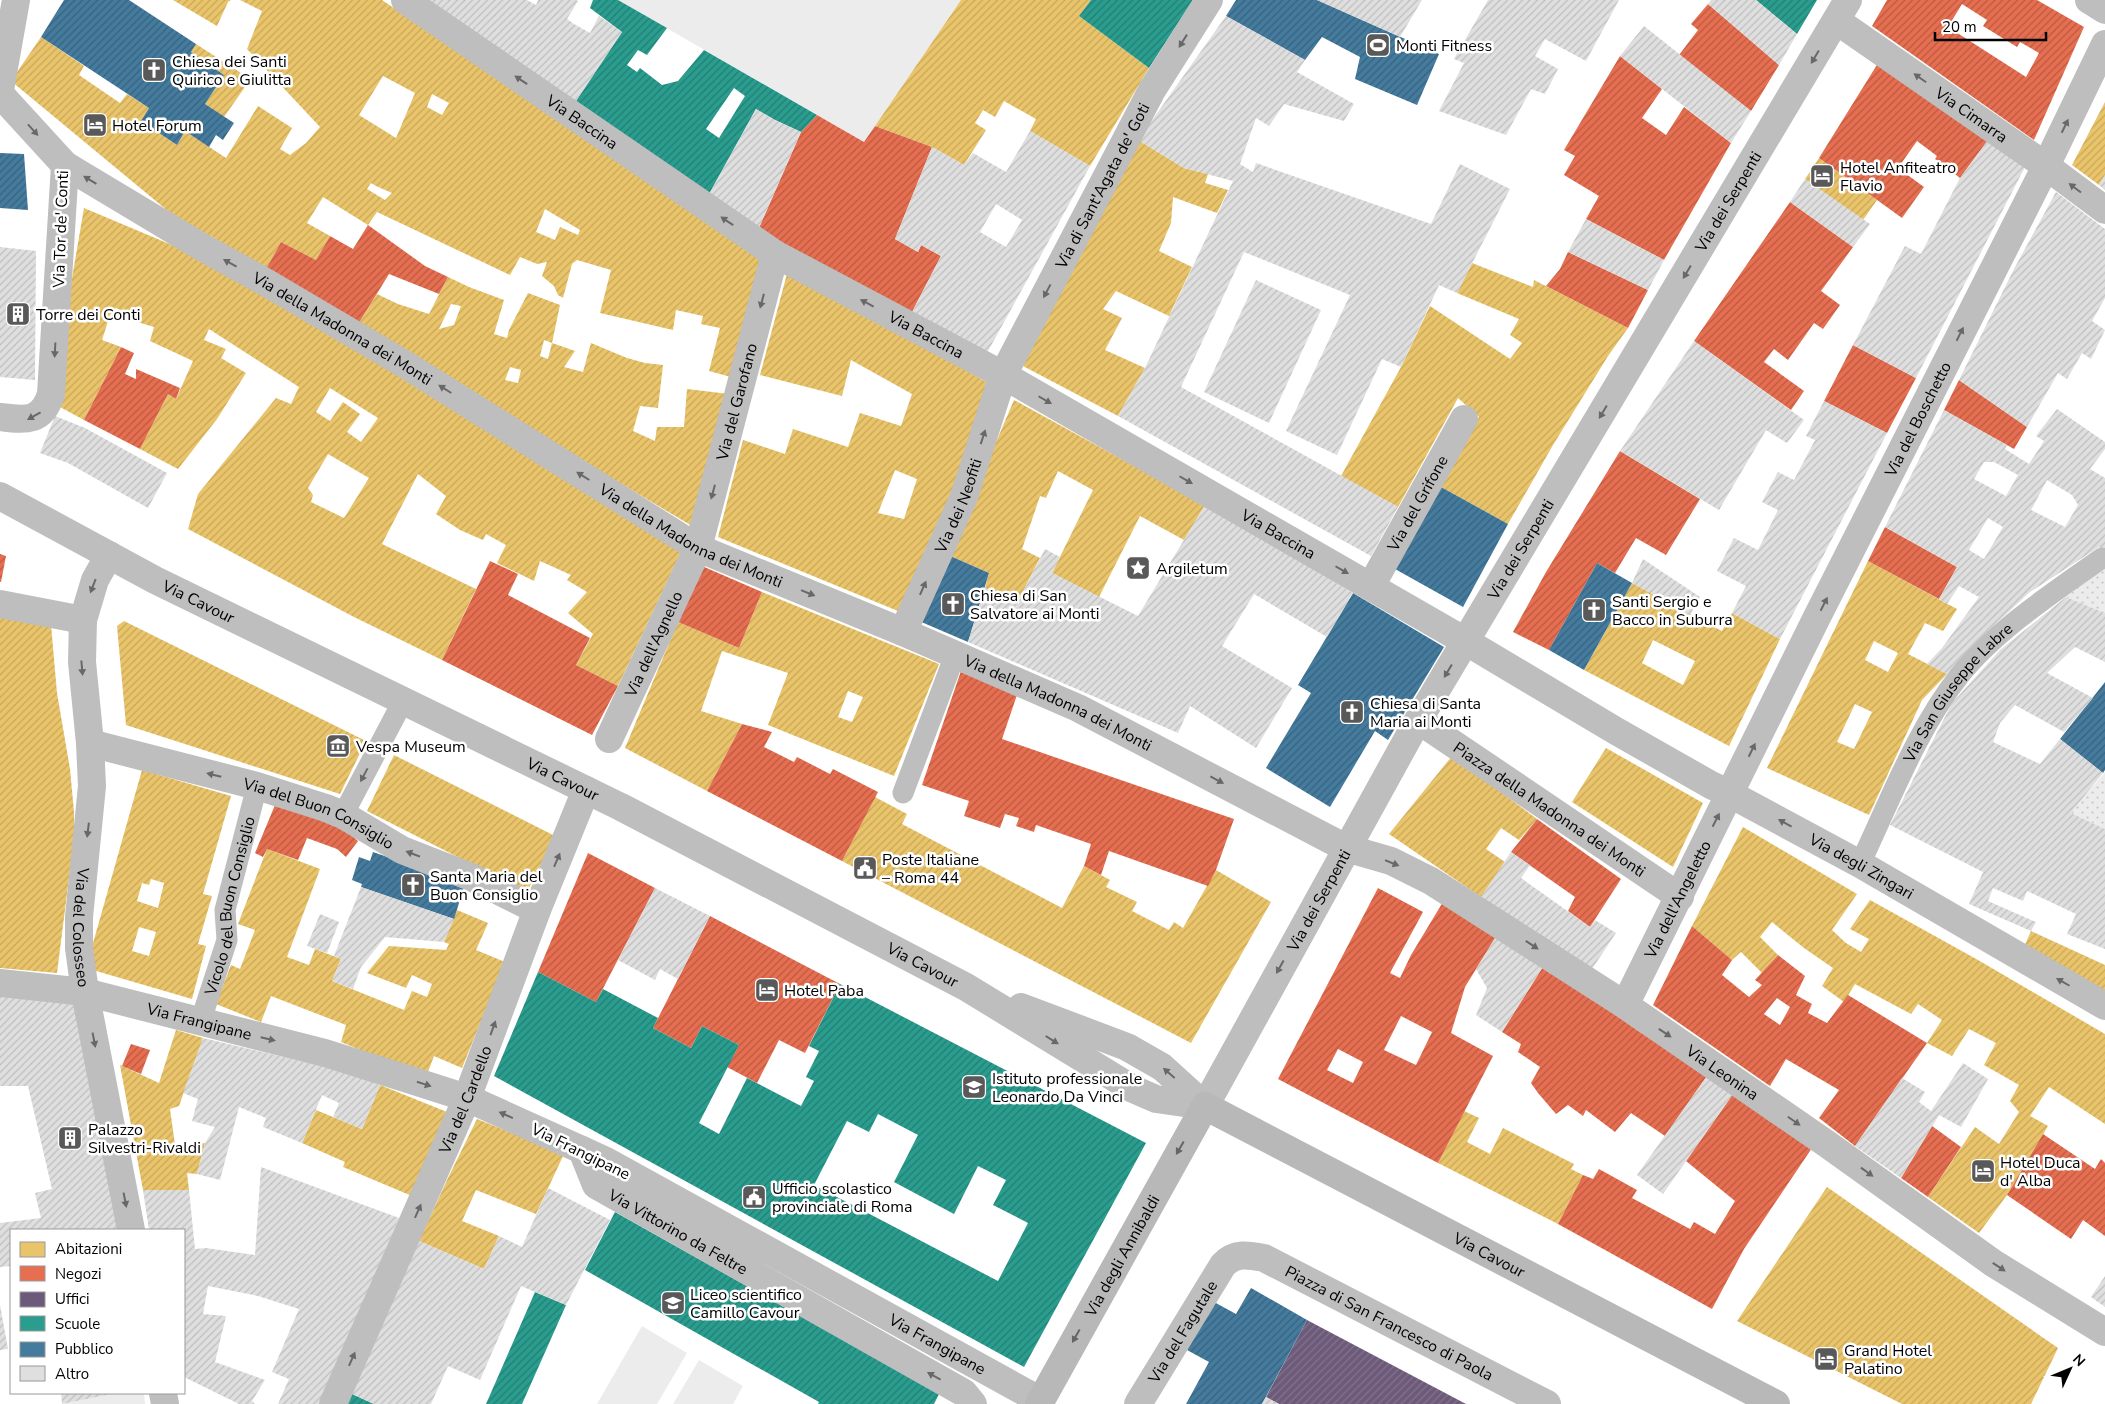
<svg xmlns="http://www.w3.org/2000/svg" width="2105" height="1404" viewBox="0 0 2105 1404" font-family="'Nunito Sans',sans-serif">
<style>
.grass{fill:url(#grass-dots)}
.garden{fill:#ececec}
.homes{fill:url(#homes-hatch);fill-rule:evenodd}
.shops{fill:url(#shops-hatch);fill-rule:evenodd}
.offices{fill:url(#offices-hatch)}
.schools{fill:url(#schools-hatch);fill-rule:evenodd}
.public{fill:url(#public-hatch)}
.building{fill:url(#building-hatch);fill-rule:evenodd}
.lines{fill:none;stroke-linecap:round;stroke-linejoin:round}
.service{stroke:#bebebe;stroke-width:21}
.pedestrian{stroke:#bebebe;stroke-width:28}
.minor{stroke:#bebebe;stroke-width:28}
.secondary{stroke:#b8b8b8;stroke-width:28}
.oneway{fill:#686868}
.oneway2{fill:#656565}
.labels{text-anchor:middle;stroke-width:5;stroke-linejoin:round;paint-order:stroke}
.poi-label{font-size:16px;fill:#000;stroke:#fff;text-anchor:start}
.street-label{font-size:16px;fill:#000;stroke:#fff}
</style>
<defs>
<pattern id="grass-dots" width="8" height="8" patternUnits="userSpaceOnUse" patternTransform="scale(1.25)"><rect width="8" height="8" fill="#ececec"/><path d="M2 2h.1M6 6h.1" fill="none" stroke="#c9c9c9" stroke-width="1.8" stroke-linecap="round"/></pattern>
<pattern id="homes-hatch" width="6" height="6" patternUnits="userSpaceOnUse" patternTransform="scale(1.25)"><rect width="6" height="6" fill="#e9c46a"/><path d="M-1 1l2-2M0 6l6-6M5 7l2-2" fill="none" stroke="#c6a75a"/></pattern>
<pattern id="shops-hatch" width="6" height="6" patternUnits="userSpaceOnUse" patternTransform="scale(1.25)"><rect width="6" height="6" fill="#e76f51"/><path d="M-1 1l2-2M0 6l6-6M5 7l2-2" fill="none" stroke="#b95941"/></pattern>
<pattern id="offices-hatch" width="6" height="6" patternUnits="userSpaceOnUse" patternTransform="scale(1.25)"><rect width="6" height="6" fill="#6d597a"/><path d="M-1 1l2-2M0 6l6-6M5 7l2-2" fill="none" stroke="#82748b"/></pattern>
<pattern id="schools-hatch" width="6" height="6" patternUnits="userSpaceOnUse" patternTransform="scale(1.25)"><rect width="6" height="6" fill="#2a9d8f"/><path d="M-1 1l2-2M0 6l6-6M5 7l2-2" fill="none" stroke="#227e72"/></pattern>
<pattern id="public-hatch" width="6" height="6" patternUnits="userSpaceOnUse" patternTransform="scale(1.25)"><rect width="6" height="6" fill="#457b9d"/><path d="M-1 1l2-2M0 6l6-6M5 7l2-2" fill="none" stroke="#37627e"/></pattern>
<pattern id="building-hatch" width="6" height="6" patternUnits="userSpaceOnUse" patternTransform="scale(1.25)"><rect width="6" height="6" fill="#dfdfdf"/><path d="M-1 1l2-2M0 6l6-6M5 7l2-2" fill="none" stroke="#bebebe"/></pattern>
</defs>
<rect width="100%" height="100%" fill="#fff"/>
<path class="grass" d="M2105,565V613L2066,597Z
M2105,772V829L2071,813Z"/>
<path class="garden" d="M618,0H961L864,142Z
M642,1326L687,1353L657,1404H597Z
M699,1360L743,1386L733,1404H673Z
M114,1393H144L145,1404H63Z"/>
<path class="homes" d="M173,0H231L228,2L217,26Z
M240,0H382L761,258L731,377L709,371L720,328L701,324L703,316L676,310L673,330L600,313L611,270L577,260L572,264L563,298L558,295L554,286L542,276L547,262L537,264L520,257L510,275L377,212L368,225L323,197L307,223L330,236L316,260L281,242L265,271L211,236L207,240L180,221L11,81L41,37L84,66L79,75L120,103L127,94L149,108L141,121L177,145L185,131L226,158L258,106L292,128L280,149L290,155L306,143L320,127L247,49L262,11ZM383,76L415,93L396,138L359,115ZM432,94L449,103L442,115L427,107ZM371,183L376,186L392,193L385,200L367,189ZM545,209L580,230L578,235L560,227L555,240L536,232Z
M961,0H1091L1079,16L1149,68L1090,166L1030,131L1036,119L1004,101L995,117L983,110L975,123L986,130L964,165L932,147L875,126Z
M196,44L241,73L245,87L224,117L205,104L224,75L191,52Z
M2105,102V175L2099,185L2072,165Z
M1138,140L1184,168L1208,174L1205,183L1228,190L1217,213L1173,197L1171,223L1159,251L1192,267L1169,316L1116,291L1103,309L1122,318L1105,350L1145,368L1118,416L1023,366Z
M1819,158L1877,200L1863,220L1805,179Z
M84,208L205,259L258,287L681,552L618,686L576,665L593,634L568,613L587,592L567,580L571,575L540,561L534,581L497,563L506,545L486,534L483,540L460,530L436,514L446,496L418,474L382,544L476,589L442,660L354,617L188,529L198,494L276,398L291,404L299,387L209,329L204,340L226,349L221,358L246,373L217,419L178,469L140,449L168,394L176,399L193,361L150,341L154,327L131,320L133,315L116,308L110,315L102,340L121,347L84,420L60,407L69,296ZM330,388L378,418L361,442L347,432L360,414L343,402L330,421L316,412ZM328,454L369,478L344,518L311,502L313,495L308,488Z
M1472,263L1533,287L1534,280L1628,328L1608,356L1553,445L1508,524L1441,487L1479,417L1458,398L1398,507L1341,476L1401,367L1430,306L1510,359L1522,343L1510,335L1519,319L1457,293Z
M788,270L990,384L957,495L898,611L718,537L743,440L785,454L793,429L848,447L860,413L901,426L912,394L851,360L842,396L760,375ZM895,470L917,479L904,519L878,513Z
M448,277L469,287L504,300L494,334L507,338L509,330L528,293L560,305L552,343L544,340L540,356L548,359L552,343L575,351L564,367L583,372L591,343L627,358L645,363L663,365L658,408L640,406L633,431L655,441L657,427H684L687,389L729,394L692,526L357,326L377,294L398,304L429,314ZM451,304L461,306L454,325L439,329ZM510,367L521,370L518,383L505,380Z
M1014,400L1205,505L1184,540L1140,516L1099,597L1052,573L1093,490L1058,471L1046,498L1040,496L1022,549L1040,558L1017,603L985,588L989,573L948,555Z
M1868,561L1957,609L1943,631L1925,623L1908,654L1947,674L1922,700L1869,815L1767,768ZM1874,641L1898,653L1888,672L1865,660ZM1855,704L1872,712L1854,749L1837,742Z
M1632,583L1722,631L1732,613L1780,639L1729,746L1584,670ZM1653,640L1695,661L1683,685L1642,663Z
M762,592L939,664L894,776L768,725L788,673L722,651L701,711L742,724L707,791L625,748L678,622L739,648ZM848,691L863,697L852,722L838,717Z
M0,613L51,625L57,693L70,769L74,812V838L57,973L0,968Z
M124,621L366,741L340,794L126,725L117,626Z
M1606,748L1703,803L1673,867L1572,802Z
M394,755L555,836L527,892L367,811Z
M1452,756L1537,819L1519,840L1501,828L1486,849L1505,862L1481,897L1389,834Z
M142,770L231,796L203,894L212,896L198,944L206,946L192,999L86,968ZM151,879L164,883L158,908L137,901L142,883L149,885ZM139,927L156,932L149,956L132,951Z
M875,797L907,814L902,824L1062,908L1084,866L1110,880L1106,887L1137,902L1132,911L1169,930L1174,922L1183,928L1216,870L1271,902L1191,1043L842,861Z
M1743,827L1857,894L1832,930L1846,943L1861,952L1869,939L1850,929L1870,900L1978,960L2105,1034V1124L2049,1087L2030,1116L2048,1126L2007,1195L1979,1233L1928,1197L1975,1127L1999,1144L2019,1112L2010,1101L2019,1085L1984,1065L1996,1043L1969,1029L1952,1056L1927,1043L1942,1020L1918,1004L1911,1014L1855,984L1844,1002L1822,986L1833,968L1804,948L1772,922L1760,937L1778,955L1762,973L1741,952L1732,960L1692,926Z
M267,849L320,869L287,957L309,965L315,949L341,959L332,981L404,1010L412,991L427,997L432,984L412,975L406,988L367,973L389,946L446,950L449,944L444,942L457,910L488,923L476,950L505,962L462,1068L434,1056L426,1077L341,1042L346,1025L271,996L261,1022L216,1004L231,965L240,969L255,930L238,924Z
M2031,931L2105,965V993L2021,954Z
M176,1030L203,1038L179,1106L170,1109L175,1145L205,1143L197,1174L187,1173L189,1190H143L120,1065L159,1083Z
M380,1085L447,1112L412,1196L343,1167L345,1162L302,1143L316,1110L362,1129Z
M1464,1111L1479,1118L1467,1142L1490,1154L1503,1128L1574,1164L1571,1169L1583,1175L1558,1224L1438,1163Z
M477,1119L564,1154L536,1214L476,1190L462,1221L499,1236L484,1269L419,1241L448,1178Z
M1827,1187L2058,1348L2031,1404H1902L1737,1321Z"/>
<path class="shops" d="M1887,0H2037L2084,27L2034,140L1872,26ZM1962,4L1987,20L1983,26L2017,47L2020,42L2039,53L2026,77L1948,27Z
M1708,4L1779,65L1751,111L1679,55L1698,30L1691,24Z
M1620,56L1662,89L1642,118L1666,135L1684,107L1731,143L1664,260L1586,219L1599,196L1564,175L1575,156L1564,150Z
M1880,60L1988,140L1960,178L1935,159L1937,156L1917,141L1898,168L1924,187L1902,218L1819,158Z
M817,115L864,142L875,126L932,147L895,239L918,252L921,245L941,256L912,312L758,230L801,132Z
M1790,202L1853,247L1821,291L1840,305L1823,329L1814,323L1788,360L1774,349L1764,362L1804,391L1791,410L1694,341Z
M368,225L425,266L448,277L439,294L389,274L357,326L265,271L281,242L316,260L330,236L353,249Z
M1568,252L1648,290L1628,328L1546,286L1560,269Z
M1853,345L1916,378L1887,433L1824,401Z
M121,347L134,353L125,374L136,379V369L180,388L176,399L168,394L140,449L84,420Z
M1959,380L2027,427L2014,449L1944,410Z
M1620,451L1700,499L1666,555L1636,538L1615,573L1597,563L1549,650L1513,632L1546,572Z
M1885,527L1957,567L1939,599L1868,561Z
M0,554L6,556L1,582H0Z
M490,561L518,574L508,595L590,638L576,665L618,686L592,735L442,660Z
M702,566L762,592L739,648L678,622Z
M961,671L1018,692L1002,739L1234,819L1216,870L1208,886L1109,851L1101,875L1084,866L1091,844L1036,825L1034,832L1016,826L1019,818L1005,814L1000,828L964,816L969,801L922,785Z
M742,724L772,732L764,747L794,762L797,757L830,774L833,769L878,792L842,861L707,791Z
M275,805L332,819L358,841L346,857L337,849L307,838L298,860L267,849L263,857L255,853Z
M1537,819L1621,879L1590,927L1568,911L1575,897L1511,852Z
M588,853L655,888L596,1002L538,972Z
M1378,888L1423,912L1390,973L1400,978L1411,955L1443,902L1497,935L1465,987L1451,1033L1493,1056L1438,1163L1278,1079ZM1401,1016L1432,1032L1416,1065L1384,1050ZM1338,1049L1363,1062L1353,1083L1327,1070Z
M710,916L840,984L805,1053L779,1040L757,1083L727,1067L739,1045L702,1026L691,1048L653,1028Z
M1692,926L1732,960L1722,975L1749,997L1762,985L1755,980L1778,955L1805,976L1796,995L1812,1004L1808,1013L1827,1023L1848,995L1927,1043L1855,1146L1819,1118L1839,1090L1786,1059L1770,1086L1653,1005ZM1777,998L1790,1007L1780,1025L1764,1014Z
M1544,965L1637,1030L1707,1076L1665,1136L1631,1113L1615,1132L1586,1110L1583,1116L1568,1105L1556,1114L1538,1093L1531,1083L1540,1067L1518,1052L1521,1044L1502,1032Z
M131,1044L150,1050L141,1074L122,1066Z
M1733,1094L1812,1148L1744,1249L1712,1309L1558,1224L1583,1175L1593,1179L1599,1169L1637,1190L1632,1198L1690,1229L1694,1222L1715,1234L1735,1201L1686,1161Z
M1932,1126L1961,1147L1928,1197L1901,1178Z
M2043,1134L2095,1169L2101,1159L2105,1163V1236L2083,1220L2071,1239L2007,1195Z"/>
<path class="offices" d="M1307,1320L1466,1404H1279L1266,1397Z"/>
<path class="schools" d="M593,0H618L667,28L647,55L638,50L627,65L637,72L640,68L662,85L678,81L704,50L817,115L801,132L775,120L756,109L708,196L574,104L622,32L590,8ZM734,88L745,96L719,138L706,129Z
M1091,0H1193L1149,68L1079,16Z
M1756,0H1817L1797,34Z
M538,972L596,1002L603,989L658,1018L653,1028L691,1048L702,1026L739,1045L699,1123L719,1134L747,1078L801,1106L814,1081L806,1077L819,1051L809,1046L840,984L1146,1143L1024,1367L494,1076ZM878,1114L918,1135L894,1182L954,1214L978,1166L1006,1180L993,1205L1028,1223L998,1281L814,1185L847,1121L869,1132Z
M615,1212L939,1394L934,1404H818L819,1402L585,1270Z
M535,1292L566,1305L522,1404H486Z
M352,1394L374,1404H347Z"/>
<path class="public" d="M64,0H129L196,44L191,52L224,75L205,104L234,123L223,140L216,135L209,147L185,131L177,145L141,121L149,108L41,37Z
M1236,0H1317L1439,54L1417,105L1355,79L1360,57L1322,37L1305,60L1226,16Z
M0,153L24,154L28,210L0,208Z
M1441,487L1508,524L1463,607L1395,569Z
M948,555L989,573L968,642L919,621Z
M1597,563L1632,583L1584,670L1549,650Z
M1353,593L1444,647L1388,740L1375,731L1330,807L1266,768L1311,693L1298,685Z
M2105,682V770L2103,773L2060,739Z
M373,852L465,884L454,919L361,887L362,884L352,880L359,857L370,861Z
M1251,1288L1307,1320L1262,1404H1186L1209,1362L1187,1350L1214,1302L1236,1314Z"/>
<path class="building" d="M423,0H527L536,5L538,0H576L578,1L567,19L574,24L590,33L599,16L622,32L574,104Z
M1317,0H1422L1400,37Z
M1488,0H1619L1586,61L1545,39L1535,56L1558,69L1545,94L1531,89L1506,135L1439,111L1464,63L1454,59Z
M1711,0H1756L1797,34L1779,65L1708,4Z
M1226,16L1305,60L1297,72L1354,104L1344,121L1284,104L1269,126L1256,118L1240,164L1253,172L1256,163L1431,224L1460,164L1510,189L1457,293L1439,285L1401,367L1382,359L1337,455L1286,431L1350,295L1244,252L1181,387L1398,507L1371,556L1118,416L1145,368L1233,181L1184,168L1138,140Z
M1644,26L1751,111L1731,143L1620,56Z
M756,109L775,120L801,132L758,230L708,196Z
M1030,131L1090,166L987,353L912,312L941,256L921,245L918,252L895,239L932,147L964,165L973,153L1006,172ZM996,204L1022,220L1006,247L980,232Z
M1988,140L2025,167L1916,378L1853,345L1905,246L1921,254L1960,178Z
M2105,175V190L2099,185Z
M1805,179L1870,224L1853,247L1790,202Z
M2056,192L2105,229V298L2092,321L2105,330L2091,359L2082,353L2067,379L2058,373L2027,427L1959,380L2015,267Z
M1586,219L1664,260L1648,290L1568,252Z
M0,247L36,251L35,380L0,377Z
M1256,280L1321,310L1269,423L1204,392Z
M1694,341L1804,420L1787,443L1766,430L1719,510L1620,451Z
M1824,401L1887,433L1780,639L1732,613L1746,586L1717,571L1734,538L1758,550L1778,510L1762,502L1778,472L1794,480L1815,440L1806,436Z
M2057,409L2105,442V449L2090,469L2105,478V551L2099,547L2030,592L1972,646L1947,674L1927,664L1942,648L1979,597L1959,586L1947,604L1939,599L1957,567L1885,527L1944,410L2007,445L2005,449L2029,464L2044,441L2036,436ZM1984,462H1994L2018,475L2006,496L1974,479ZM2047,480L2072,495L2078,505L2065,527L2031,510ZM1988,518L2003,527L1984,559L1969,550Z
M55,416L85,428L167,473L148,508L68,463L40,453Z
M1205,505L1353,593L1327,637L1254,594L1222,646L1292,688L1256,748L1190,706L1178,733L968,642L985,588L1017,603L1045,549L1060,557L1052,573L1138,616Z
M1643,559L1700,597L1690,615L1632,583Z
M2066,597L2105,613V662L2075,647L2047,673L2093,698L2064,732L2015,705L2000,723L1993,742L2040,764L2060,739L2103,773L2071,813L2105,829V949L2067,934L2076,914L2027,891L2023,901L1993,888L1988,901L2036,922L2031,931L1969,904L1983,872L1890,825L1952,703L2000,650Z
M1511,852L1530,865L1521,878L1590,927L1595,920L1616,933L1592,969L1481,897Z
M361,887L454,919L444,942L385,937L361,967L353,989L332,981L341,959L334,956Z
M655,888L710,916L678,979L660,969L655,980L618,960Z
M320,914L339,922L327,953L307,946Z
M1497,935L1544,965L1502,1032L1476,1015L1487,988L1476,969Z
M0,996L74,1002L117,1230H11V1266L0,1267V1223L41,1218L35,1193L52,1189L28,1086H0Z
M203,1038L351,1073L380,1085L362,1129L333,1117L339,1103L322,1095L302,1143L263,1127L266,1118L239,1107L220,1180L197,1174L205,1143L215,1127L192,1121L198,1099L183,1093Z
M1963,1063L1988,1079L1961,1127L1939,1115L1901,1178L1855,1146L1902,1078L1925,1092L1919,1102L1931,1111Z
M1707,1076L1733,1094L1663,1194L1637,1175Z
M261,1167L399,1218L320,1404H278L289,1379L272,1372L299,1309L258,1296L208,1286L203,1314L226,1316L215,1362L265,1380L252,1401L255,1404H239L184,1377V1230H149L143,1190H189L195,1249L206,1248L255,1255Z
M548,1188L610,1220L566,1305L521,1286L480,1380L448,1366L431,1404H374L352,1394L419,1241L484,1269L499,1236L522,1247Z
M2105,1276V1307L2091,1297Z
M0,1305L8,1349L0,1350Z
M61,1393H111V1394L62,1404Z
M1266,1397L1279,1404H1262Z"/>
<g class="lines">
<g class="service">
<path d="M903,793L955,655"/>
<path d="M343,815L403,701"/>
<path id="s1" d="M1860,864C1889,803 1917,729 1959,676C1996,630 2054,592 2102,558"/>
<path id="s2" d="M200,1023L227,940L225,910L257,786"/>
</g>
<g class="pedestrian">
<path d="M0,604L83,620"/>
<path d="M1465,641L1616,731L1711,785L1730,794"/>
<path id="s3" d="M1418,720L1680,897"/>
<path d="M0,983L85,992"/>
<path id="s4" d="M582,1150L606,1161L1041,1401"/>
</g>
<g class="minor">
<path id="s5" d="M405,0L775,254L1003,375L1465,641"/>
<path d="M2089,0L2105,10"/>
<path id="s6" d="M1837,21L2046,166L2105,210"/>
<path d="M0,90L16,0"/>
<path d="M0,94L65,165L51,394C42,423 25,420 0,417"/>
<path id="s7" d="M65,165L200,246L267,283L406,365L698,548L903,632L1078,708L1346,848L1391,861L1431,881L1625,1005L1827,1144L1993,1263L2105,1332"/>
<path id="s8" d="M0,496L155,580L621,807L966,987L1133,1089L1156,1099L1205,1106"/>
<path id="s9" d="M109,555L95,580L83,620L82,662L90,743L92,786L79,917V948L85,992L131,1230"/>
<path id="s10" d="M1371,586L1464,419"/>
<path id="s11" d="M903,632L964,497L1003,375L1152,90L1209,0"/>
<path id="s12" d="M609,739L698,548L775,254"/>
<path id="s13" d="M90,743L257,786L326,808L343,815L402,850L471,877L537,910"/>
<path id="s14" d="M1730,794L1860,864L2105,1006"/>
<path id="s15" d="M85,992L325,1053L417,1082L467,1098L582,1150L596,1185L964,1393L973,1404"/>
<path id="s16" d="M1625,1005L1817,617L2046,166L2105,44"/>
<path d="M1021,1007L1127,1047L1162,1067L1205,1106"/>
<path id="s17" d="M1205,1106L1413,729L1848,0"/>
<path d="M163,1393L165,1404"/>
<path id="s18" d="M333,1404L467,1098L537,910L586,790"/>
<path id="s19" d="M1138,1404L1223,1265C1235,1252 1249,1255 1264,1258L1547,1404"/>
</g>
<path class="secondary" id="s20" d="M1039,1404L1205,1106L1776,1404"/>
</g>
<defs><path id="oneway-solid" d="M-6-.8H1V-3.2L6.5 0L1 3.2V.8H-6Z" transform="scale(1.25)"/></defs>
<g class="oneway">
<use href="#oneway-solid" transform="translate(1183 41) rotate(122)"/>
<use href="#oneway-solid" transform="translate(1815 57) rotate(121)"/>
<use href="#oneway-solid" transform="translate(1920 78) rotate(-145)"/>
<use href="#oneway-solid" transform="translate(521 80) rotate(-146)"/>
<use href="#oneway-solid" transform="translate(2065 126) rotate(-64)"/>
<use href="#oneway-solid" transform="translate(33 130) rotate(48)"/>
<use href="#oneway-solid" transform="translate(90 180) rotate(-149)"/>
<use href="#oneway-solid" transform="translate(2075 188) rotate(-143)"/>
<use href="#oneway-solid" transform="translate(727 221) rotate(-146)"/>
<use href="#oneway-solid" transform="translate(230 263) rotate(-151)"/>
<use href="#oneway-solid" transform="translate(1687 272) rotate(121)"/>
<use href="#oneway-solid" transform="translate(1047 291) rotate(118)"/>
<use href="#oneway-solid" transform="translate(762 301) rotate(105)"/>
<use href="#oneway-solid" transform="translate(867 303) rotate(-152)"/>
<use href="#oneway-solid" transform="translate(1960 334) rotate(-63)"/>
<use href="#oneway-solid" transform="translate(55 350) rotate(93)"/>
<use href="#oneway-solid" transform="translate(445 389) rotate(-148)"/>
<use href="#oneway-solid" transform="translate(1045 400) rotate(30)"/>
<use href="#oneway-solid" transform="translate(1603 412) rotate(121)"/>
<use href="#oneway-solid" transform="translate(34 416) rotate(151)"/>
<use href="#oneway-solid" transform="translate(983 437) rotate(-72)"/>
<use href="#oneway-solid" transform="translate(583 476) rotate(-148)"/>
<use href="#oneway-solid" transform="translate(1186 480) rotate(30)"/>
<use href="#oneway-solid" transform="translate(713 492) rotate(105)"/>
<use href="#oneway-solid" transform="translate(1342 570) rotate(30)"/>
<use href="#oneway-solid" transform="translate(93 586) rotate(111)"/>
<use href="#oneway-solid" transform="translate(923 588) rotate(-66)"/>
<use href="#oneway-solid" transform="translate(808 593) rotate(22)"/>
<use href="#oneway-solid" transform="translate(1824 604) rotate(-63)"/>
<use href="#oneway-solid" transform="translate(82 668) rotate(85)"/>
<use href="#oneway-solid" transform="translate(1448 671) rotate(121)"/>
<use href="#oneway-solid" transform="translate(1752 750) rotate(-64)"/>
<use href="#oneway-solid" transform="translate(214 775) rotate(-166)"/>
<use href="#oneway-solid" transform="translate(364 775) rotate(118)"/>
<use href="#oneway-solid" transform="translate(1217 780) rotate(28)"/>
<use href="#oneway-solid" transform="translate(1716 820) rotate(-63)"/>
<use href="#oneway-solid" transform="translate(1785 823) rotate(-151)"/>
<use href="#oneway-solid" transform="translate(88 830) rotate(97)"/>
<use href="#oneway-solid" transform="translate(413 854) rotate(-159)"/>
<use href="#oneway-solid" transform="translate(557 860) rotate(-67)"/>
<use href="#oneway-solid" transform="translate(1392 863) rotate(22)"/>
<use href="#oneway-solid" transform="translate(1532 945) rotate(33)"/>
<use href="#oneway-solid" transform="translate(1280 967) rotate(119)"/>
<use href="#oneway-solid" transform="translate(2063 982) rotate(-150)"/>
<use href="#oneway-solid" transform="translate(493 1028) rotate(-70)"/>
<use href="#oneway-solid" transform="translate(1665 1033) rotate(34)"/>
<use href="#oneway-solid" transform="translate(268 1039) rotate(13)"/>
<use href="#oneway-solid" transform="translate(94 1040) rotate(79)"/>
<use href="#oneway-solid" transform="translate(1052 1040) rotate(32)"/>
<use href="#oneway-solid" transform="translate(1169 1073) rotate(-139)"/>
<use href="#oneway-solid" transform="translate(424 1084) rotate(18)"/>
<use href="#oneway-solid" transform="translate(506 1115) rotate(-156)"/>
<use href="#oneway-solid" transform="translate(1794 1121) rotate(35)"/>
<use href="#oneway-solid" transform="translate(1867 1172) rotate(36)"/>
<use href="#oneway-solid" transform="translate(125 1200) rotate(79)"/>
<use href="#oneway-solid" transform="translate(418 1211) rotate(-66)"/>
<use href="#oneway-solid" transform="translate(1999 1267) rotate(33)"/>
<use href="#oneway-solid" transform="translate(352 1359) rotate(-66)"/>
<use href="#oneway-solid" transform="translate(934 1376) rotate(-151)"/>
</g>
<g class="oneway2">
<use href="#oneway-solid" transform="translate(1180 1148) rotate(120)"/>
<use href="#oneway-solid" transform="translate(1076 1336) rotate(119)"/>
</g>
<defs>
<symbol id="stadium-square" viewBox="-11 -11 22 22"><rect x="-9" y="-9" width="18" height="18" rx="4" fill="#595959" stroke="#fff"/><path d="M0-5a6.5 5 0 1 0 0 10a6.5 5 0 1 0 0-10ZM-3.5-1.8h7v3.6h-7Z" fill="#fff"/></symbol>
<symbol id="church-square" viewBox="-11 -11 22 22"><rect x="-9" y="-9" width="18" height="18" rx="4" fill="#595959" stroke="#fff"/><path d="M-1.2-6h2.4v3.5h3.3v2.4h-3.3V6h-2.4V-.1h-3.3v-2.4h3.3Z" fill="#fff"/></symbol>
<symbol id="hotel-square" viewBox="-11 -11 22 22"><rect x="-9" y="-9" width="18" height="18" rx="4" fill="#595959" stroke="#fff"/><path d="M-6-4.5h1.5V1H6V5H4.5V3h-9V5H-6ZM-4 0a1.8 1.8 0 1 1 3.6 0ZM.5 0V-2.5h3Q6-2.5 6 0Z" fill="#fff"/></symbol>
<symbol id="building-square" viewBox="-11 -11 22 22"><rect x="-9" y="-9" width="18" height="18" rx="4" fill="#595959" stroke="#fff"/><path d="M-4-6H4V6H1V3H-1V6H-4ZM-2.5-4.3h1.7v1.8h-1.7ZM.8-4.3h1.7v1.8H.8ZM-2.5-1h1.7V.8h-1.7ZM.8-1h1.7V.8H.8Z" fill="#fff"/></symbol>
<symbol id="sight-square" viewBox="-11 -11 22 22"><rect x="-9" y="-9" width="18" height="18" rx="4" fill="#595959" stroke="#fff"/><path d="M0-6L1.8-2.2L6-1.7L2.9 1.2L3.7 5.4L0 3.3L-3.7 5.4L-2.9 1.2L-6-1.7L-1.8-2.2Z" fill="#fff"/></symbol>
<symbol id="museum-square" viewBox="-11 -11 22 22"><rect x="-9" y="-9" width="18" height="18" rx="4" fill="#595959" stroke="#fff"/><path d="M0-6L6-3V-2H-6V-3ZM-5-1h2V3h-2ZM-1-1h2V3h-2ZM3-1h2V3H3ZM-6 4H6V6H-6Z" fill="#fff"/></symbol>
<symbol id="civic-square" viewBox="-11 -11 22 22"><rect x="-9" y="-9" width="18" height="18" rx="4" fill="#595959" stroke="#fff"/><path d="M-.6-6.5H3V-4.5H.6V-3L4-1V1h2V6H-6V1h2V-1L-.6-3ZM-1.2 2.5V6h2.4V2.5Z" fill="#fff"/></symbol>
<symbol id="school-square" viewBox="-11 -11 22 22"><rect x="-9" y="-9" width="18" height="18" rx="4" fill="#595959" stroke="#fff"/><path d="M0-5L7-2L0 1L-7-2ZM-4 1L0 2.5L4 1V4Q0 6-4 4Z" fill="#fff"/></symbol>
</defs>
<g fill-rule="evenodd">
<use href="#stadium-square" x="1364" y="31" width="28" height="28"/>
<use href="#church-square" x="140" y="56" width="28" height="28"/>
<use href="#hotel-square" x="81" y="111" width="28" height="28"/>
<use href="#hotel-square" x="1808" y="162" width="28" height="28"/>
<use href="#building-square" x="4" y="300" width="28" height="28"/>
<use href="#sight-square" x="1124" y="554" width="28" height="28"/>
<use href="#church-square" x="939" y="590" width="28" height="28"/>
<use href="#church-square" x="1580" y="596" width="28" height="28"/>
<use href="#church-square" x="1338" y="698" width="28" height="28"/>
<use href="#museum-square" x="324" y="732" width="28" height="28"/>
<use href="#civic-square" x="851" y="854" width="28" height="28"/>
<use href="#church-square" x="399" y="871" width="28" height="28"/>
<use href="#hotel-square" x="753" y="976" width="28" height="28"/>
<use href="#school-square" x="960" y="1073" width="28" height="28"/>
<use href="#building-square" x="56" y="1124" width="28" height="28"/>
<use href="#hotel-square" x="1969" y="1157" width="28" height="28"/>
<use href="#civic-square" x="740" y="1183" width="28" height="28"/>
<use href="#school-square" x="659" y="1289" width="28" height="28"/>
<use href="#hotel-square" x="1812" y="1345" width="28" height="28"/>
</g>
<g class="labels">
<g class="poi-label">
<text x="1396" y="51">Monti Fitness</text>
<text x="172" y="67">Chiesa dei Santi<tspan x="172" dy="18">Quirico e Giulitta</tspan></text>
<text x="112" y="131">Hotel Forum</text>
<text x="1840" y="173">Hotel Anfiteatro<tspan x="1840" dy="18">Flavio</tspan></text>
<text x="36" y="320">Torre dei Conti</text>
<text x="1156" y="574">Argiletum</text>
<text x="970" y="601">Chiesa di San<tspan x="970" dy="18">Salvatore ai Monti</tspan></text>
<text x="1612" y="607">Santi Sergio e<tspan x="1612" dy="18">Bacco in Suburra</tspan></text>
<text x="1370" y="709">Chiesa di Santa<tspan x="1370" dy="18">Maria ai Monti</tspan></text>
<text x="356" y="752">Vespa Museum</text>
<text x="882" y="865">Poste Italiane<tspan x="882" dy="18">– Roma 44</tspan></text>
<text x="430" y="882">Santa Maria del<tspan x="430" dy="18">Buon Consiglio</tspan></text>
<text x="784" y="996">Hotel Paba</text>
<text x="992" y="1084">Istituto professionale<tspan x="992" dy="18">Leonardo Da Vinci</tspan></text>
<text x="88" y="1135">Palazzo<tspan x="88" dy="18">Silvestri-Rivaldi</tspan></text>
<text x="2000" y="1168">Hotel Duca<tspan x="2000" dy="18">d' Alba</tspan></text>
<text x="772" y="1194">Ufficio scolastico<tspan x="772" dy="18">provinciale di Roma</tspan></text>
<text x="690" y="1300">Liceo scientifico<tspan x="690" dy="18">Camillo Cavour</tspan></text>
<text x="1844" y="1356">Grand Hotel<tspan x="1844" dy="18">Palatino</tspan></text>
</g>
<g class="street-label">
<text dy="6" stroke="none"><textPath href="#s6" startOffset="164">Via Cimarra</textPath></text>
<text dy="6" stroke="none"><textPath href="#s5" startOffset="215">Via Baccina</textPath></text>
<text dy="6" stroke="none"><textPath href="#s11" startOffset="490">Via di Sant'Agata de' Goti</textPath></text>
<text dy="6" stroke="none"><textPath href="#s17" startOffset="1045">Via dei Serpenti</textPath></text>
<text transform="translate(60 229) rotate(-88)" y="6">Via Tor de' Conti</text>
<text dy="6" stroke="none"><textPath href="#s7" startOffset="322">Via della Madonna dei Monti</textPath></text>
<text dy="6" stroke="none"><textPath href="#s5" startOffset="620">Via Baccina</textPath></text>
<text dy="6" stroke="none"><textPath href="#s12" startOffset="362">Via del Garofano</textPath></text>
<text dy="6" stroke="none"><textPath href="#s16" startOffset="655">Via del Boschetto</textPath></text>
<text dy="6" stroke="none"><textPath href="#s10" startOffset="95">Via del Grifone</textPath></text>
<text dy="6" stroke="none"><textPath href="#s11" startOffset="138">Via dei Neofiti</textPath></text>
<text dy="6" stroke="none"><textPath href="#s5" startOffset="1025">Via Baccina</textPath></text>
<text dy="6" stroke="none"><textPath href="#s7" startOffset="728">Via della Madonna dei Monti</textPath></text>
<text dy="6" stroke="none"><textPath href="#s17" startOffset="640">Via dei Serpenti</textPath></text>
<text dy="6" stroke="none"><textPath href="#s8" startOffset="225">Via Cavour</textPath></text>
<text dy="6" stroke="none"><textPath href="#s12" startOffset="105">Via dell'Agnello</textPath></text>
<text dy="6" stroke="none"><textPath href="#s1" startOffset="199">Via San Giuseppe Labre</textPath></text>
<text dy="6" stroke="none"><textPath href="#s7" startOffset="1132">Via della Madonna dei Monti</textPath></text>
<text dy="6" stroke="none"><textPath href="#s8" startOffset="630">Via Cavour</textPath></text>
<text dy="6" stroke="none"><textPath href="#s3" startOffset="159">Piazza della Madonna dei Monti</textPath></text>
<text dy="6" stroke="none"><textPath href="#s13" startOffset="240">Via del Buon Consiglio</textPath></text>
<text dy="6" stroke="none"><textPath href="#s14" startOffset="150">Via degli Zingari</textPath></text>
<text dy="6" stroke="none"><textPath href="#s16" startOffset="118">Via dell'Angeletto</textPath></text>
<text dy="6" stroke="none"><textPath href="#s17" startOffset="235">Via dei Serpenti</textPath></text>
<text dy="6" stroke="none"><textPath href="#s2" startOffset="122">Vicolo del Buon Consiglio</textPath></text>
<text dy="6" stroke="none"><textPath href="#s9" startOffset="379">Via del Colosseo</textPath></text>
<text dy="6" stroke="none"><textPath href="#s8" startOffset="1035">Via Cavour</textPath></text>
<text dy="6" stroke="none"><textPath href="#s15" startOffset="118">Via Frangipane</textPath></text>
<text dy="6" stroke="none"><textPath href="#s7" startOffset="1895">Via Leonina</textPath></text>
<text dy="6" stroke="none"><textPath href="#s18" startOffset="332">Via del Cardello</textPath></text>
<text transform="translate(581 1151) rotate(26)" y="6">Via Frangipane</text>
<text dy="6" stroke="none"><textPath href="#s15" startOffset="655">Via Vittorino da Feltre</textPath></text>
<text dy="6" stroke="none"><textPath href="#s20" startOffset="170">Via degli Annibaldi</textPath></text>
<text dy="6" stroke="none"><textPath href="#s20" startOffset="662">Via Cavour</textPath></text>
<text dy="6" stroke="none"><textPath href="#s19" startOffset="348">Piazza di San Francesco di Paola</textPath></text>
<text dy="6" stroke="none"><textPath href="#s19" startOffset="85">Via del Fagutale</textPath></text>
<text dy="6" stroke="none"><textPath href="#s4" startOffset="405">Via Frangipane</textPath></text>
</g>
</g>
<rect x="10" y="1229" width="175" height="165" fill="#ffffff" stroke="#999999"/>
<rect x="20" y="1242" width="25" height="15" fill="#e9c46a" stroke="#999999"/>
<text x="55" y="1254" font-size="15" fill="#000000">Abitazioni</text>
<rect x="20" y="1266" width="25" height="15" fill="#e76f51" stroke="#999999"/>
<text x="55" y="1279" font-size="15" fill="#000000">Negozi</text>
<rect x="20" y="1292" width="25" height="15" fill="#6d597a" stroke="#999999"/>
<text x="55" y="1304" font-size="15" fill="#000000">Uffici</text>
<rect x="20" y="1316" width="25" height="15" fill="#2a9d8f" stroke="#999999"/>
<text x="55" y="1329" font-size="15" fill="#000000">Scuole</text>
<rect x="20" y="1342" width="25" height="15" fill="#457b9d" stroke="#999999"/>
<text x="55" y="1354" font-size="15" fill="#000000">Pubblico</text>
<rect x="20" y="1366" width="25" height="15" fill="#dfdfdf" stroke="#999999"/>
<text x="55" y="1379" font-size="15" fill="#000000">Altro</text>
<g transform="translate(2070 1369) rotate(46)" stroke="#ffffff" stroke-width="4" paint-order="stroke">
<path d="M0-4L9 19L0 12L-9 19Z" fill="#000000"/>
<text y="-8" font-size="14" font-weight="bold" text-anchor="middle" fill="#000000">N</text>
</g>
<path d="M1935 32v8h111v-8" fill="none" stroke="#000000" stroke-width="2.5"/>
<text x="1942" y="32" font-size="15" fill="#000000" stroke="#ffffff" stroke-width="4" paint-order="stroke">20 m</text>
</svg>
